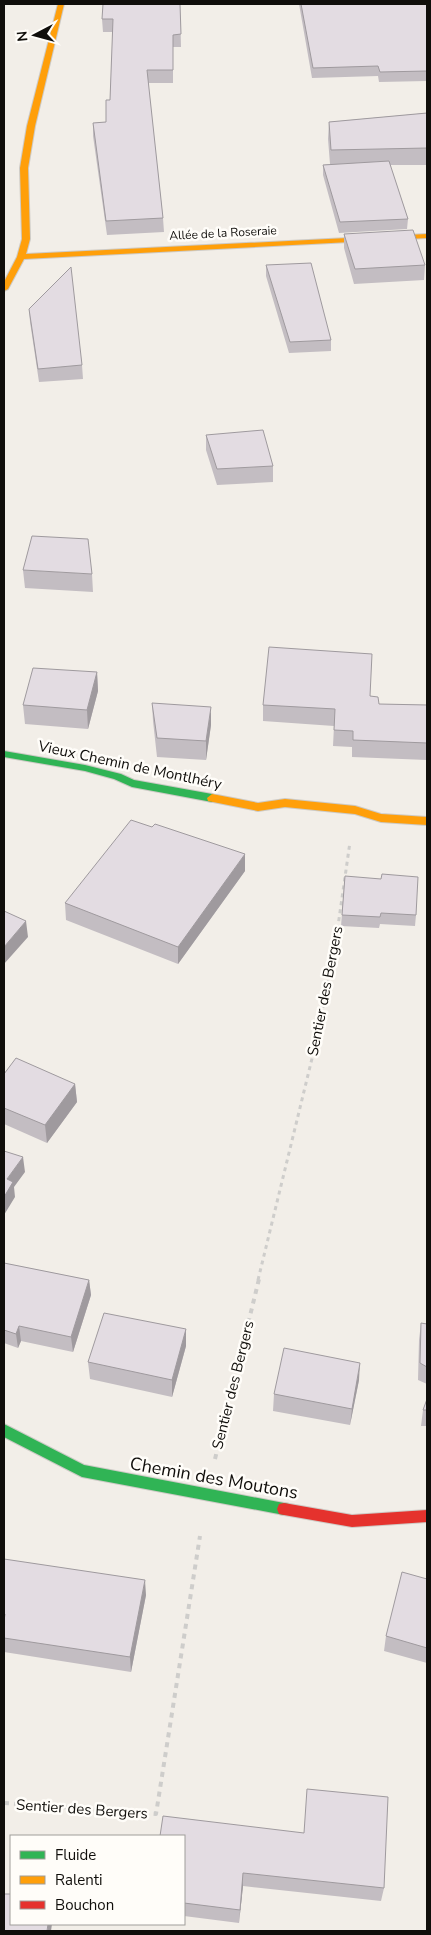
<svg xmlns="http://www.w3.org/2000/svg" width="431" height="1935" viewBox="0 0 431 1935" font-family="'Nunito Sans',sans-serif">
<style>
.lines{fill:none;stroke-linecap:round;stroke-linejoin:round}
.fast-casing{stroke:#cdcac5;stroke-width:2}
.slow-casing{stroke:#cdcac5;stroke-width:2}
.jam-casing{stroke:#cdcac5;stroke-width:2}
.path-far1{stroke:#cecdcb;stroke-width:3;stroke-dasharray:4 4;stroke-linecap:butt}
.path{stroke:#cecdcb;stroke-width:4;stroke-dasharray:5 5;stroke-linecap:butt}
.fast{fill:#30b455;fill-rule:evenodd}
.slow{fill:#ff9f0a;fill-rule:evenodd}
.jam{fill:#e5322d;fill-rule:evenodd}
.wall{fill:#c3bdc2}
.shaded-wall{fill:#9f9a9e}
.building{fill:#e3dce2;stroke:#9f9a9e}
.labels{text-anchor:middle;stroke-width:5;stroke-linejoin:round;paint-order:stroke}
.far-street-label{font-size:12px;fill:#100e0b;stroke:#fffdf9}
.street-label{font-size:15px;fill:#100e0b;stroke:#fffdf9}
.near-street-label{font-size:18px;fill:#100e0b;stroke:#fffdf9}
</style>
<rect width="100%" height="100%" fill="#f2eee8"/>
<g class="lines">
<defs>
<path id="fast" d="M4,751L85,765L121,774L134,780L212,794L217,798L212,802L132,787L114,779L85,771L4,757Z
M4,1424L84,1465L284,1503L289,1504L291,1509L289,1514L284,1515L82,1477L4,1437Z"/>
<path id="slow" d="M58,4H64L35,126L28,168L30,239L26,254L427,234V238L24,259L8,289L4,291V282L17,257L22,239L20,168L27,126Z
M212,794L258,803L285,799L355,806L381,814L427,817V825L381,822L355,814L285,807L258,811L208,801L207,798Z"/>
<path id="jam" d="M284,1503L352,1515L427,1510V1522L352,1527L284,1515L279,1514L277,1509L279,1504Z"/>
</defs>
<use href="#fast" class="fast-casing"/>
<use href="#slow" class="slow-casing"/>
<use href="#jam" class="jam-casing"/>
<path class="path-far1" d="M258,1280L317,1038L336,940L350,842"/>
<path class="path" d="M215,1459L259,1279
M4,1803L156,1814L200,1536"/>
<use href="#fast" class="fast"/>
<use href="#slow" class="slow"/>
<use href="#jam" class="jam"/>
</g>
<path class="wall" d="M180,4L181,47H173V83H148L163,218L164,232L107,235L93,136V123L106,122L110,100L113,32H103L102,19Z
M299,4H427V81L379,82L378,76L312,78Z
M427,113V165H390L408,219L407,229L339,233L323,175V165L330,164L328,139L329,122Z
M344,234L425,265L424,280L354,284L344,248Z
M266,265L331,340V351L289,353L266,276Z
M29,309L82,365L83,379L39,382L30,322Z
M206,435L273,466V482L217,485L206,450Z
M23,570L92,574L93,592L25,588Z
M97,672L98,691L88,729L25,724L23,705Z
M370,696L379,704L427,705V760L352,757V747L333,746L334,726L263,721V705Z
M152,703L211,725L206,760L157,757L153,721Z
M245,871L178,964L66,920L65,903Z
M345,876L416,915L415,926L380,924L379,928L341,926Z
M4,1074L75,1084L77,1102L47,1143L4,1124Z
M4,1263L89,1280L91,1295L73,1352L21,1341L18,1348L4,1343Z
M421,1323L427,1324V1384L418,1380L419,1340Z
M186,1329V1346L172,1397L90,1379L88,1362Z
M359,1380L350,1425L273,1411L274,1394Z
M427,1399V1426H421L423,1410Z
M4,1559L146,1595L131,1672L4,1652Z
M427,1579V1663L384,1651L386,1636Z
M184,1836L384,1888L381,1901L243,1886L239,1923L184,1916Z"/>
<path class="shaded-wall" d="M97,672L98,691L88,729L87,710Z
M211,707V725L206,760V741Z
M245,854V871L178,964V947Z
M26,921L28,937L4,964V947Z
M75,1084L77,1102L47,1143L45,1125Z
M23,1157L25,1172L14,1187L15,1197L4,1215V1197L7,1179Z
M89,1280L91,1295L73,1352L71,1337Z
M19,1326L21,1341L18,1348L16,1334Z
M186,1329V1346L172,1397V1380Z
M360,1363L359,1380L350,1425L352,1409Z
M145,1580L146,1595L131,1672L130,1657Z
M243,1873V1886L239,1923L240,1910Z
M48,1924H52L51,1931H47Z"/>
<path class="building" d="M103,4H180L181,34L173,35V70H147L163,218L106,221L93,123L106,122V100H110L113,19H102Z
M301,4H427V71L380,72L378,66L313,68Z
M427,113V148L331,150L329,122Z
M389,161L408,219L340,222L323,165Z
M413,230L425,265L355,269L344,234Z
M311,263L331,340L290,342L266,265Z
M71,267L82,365L38,369L29,309Z
M263,430L273,466L217,469L206,435Z
M32,536L88,539L92,574L23,570Z
M269,647L372,654L370,696L378,697L379,704L427,705V743L353,740V731L334,730L335,709L263,705Z
M33,668L97,672L87,710L23,705Z
M152,703L211,707L206,741L157,738Z
M131,820L152,827L155,824L245,854L178,947L65,903Z
M382,874L418,877L416,915L381,913L380,917L342,915L345,876L381,879Z
M4,911L26,921L4,947Z
M16,1058L75,1084L45,1125L4,1108V1074Z
M4,1151L23,1157L7,1179L13,1182L4,1197Z
M4,1263L89,1280L71,1337L19,1326L16,1334L4,1330Z
M104,1313L186,1329L172,1380L88,1362Z
M421,1323L427,1324V1367L420,1363Z
M284,1348L360,1363L352,1409L274,1394Z
M427,1399V1410H423Z
M4,1559L145,1580L130,1657L4,1638V1621L5,1614L4,1613Z
M402,1572L427,1579V1648L386,1636Z
M307,1789L388,1797L384,1888L243,1873L240,1910L184,1903V1836H160L163,1816L304,1833Z
M4,1894H11V1924H48L47,1931H4Z"/>
<g class="labels">
<g class="far-street-label">
<text transform="translate(223 233) rotate(-3)" y="4">Allée de la Roseraie</text>
</g>
<g class="street-label">
<text transform="translate(130 765) rotate(12)" y="5">Vieux Chemin de Montlhéry</text>
<text transform="translate(325 991) rotate(-79)" y="5">Sentier des Bergers</text>
<text transform="translate(233 1385) rotate(-76)" y="5">Sentier des Bergers</text>
<text transform="translate(82 1809) rotate(4)" y="5">Sentier des Bergers</text>
</g>
<g class="near-street-label">
<text transform="translate(214 1478) rotate(10)" y="6">Chemin des Moutons</text>
</g>
</g>
<rect width="431" height="1935" fill="none" stroke="#100e0b" stroke-width="10"/>
<rect x="10" y="1835" width="175" height="90" fill="#fffdf9" stroke="#9f9d9a"/>
<rect x="20" y="1851" width="25" height="8" fill="#30b455" stroke="#9f9d9a"/>
<text x="55" y="1860" font-size="15" fill="#100e0b">Fluide</text>
<rect x="20" y="1876" width="25" height="8" fill="#ff9f0a" stroke="#9f9d9a"/>
<text x="55" y="1885" font-size="15" fill="#100e0b">Ralenti</text>
<rect x="20" y="1901" width="25" height="8" fill="#e5322d" stroke="#9f9d9a"/>
<text x="55" y="1910" font-size="15" fill="#100e0b">Bouchon</text>
<g transform="translate(35 35) rotate(264)" stroke="#fffdf9" stroke-width="4" paint-order="stroke">
<path d="M0-4L9 19L0 12L-9 19Z" fill="#100e0b"/>
<text y="-8" font-size="14" font-weight="bold" text-anchor="middle" fill="#100e0b">N</text>
</g>
</svg>
